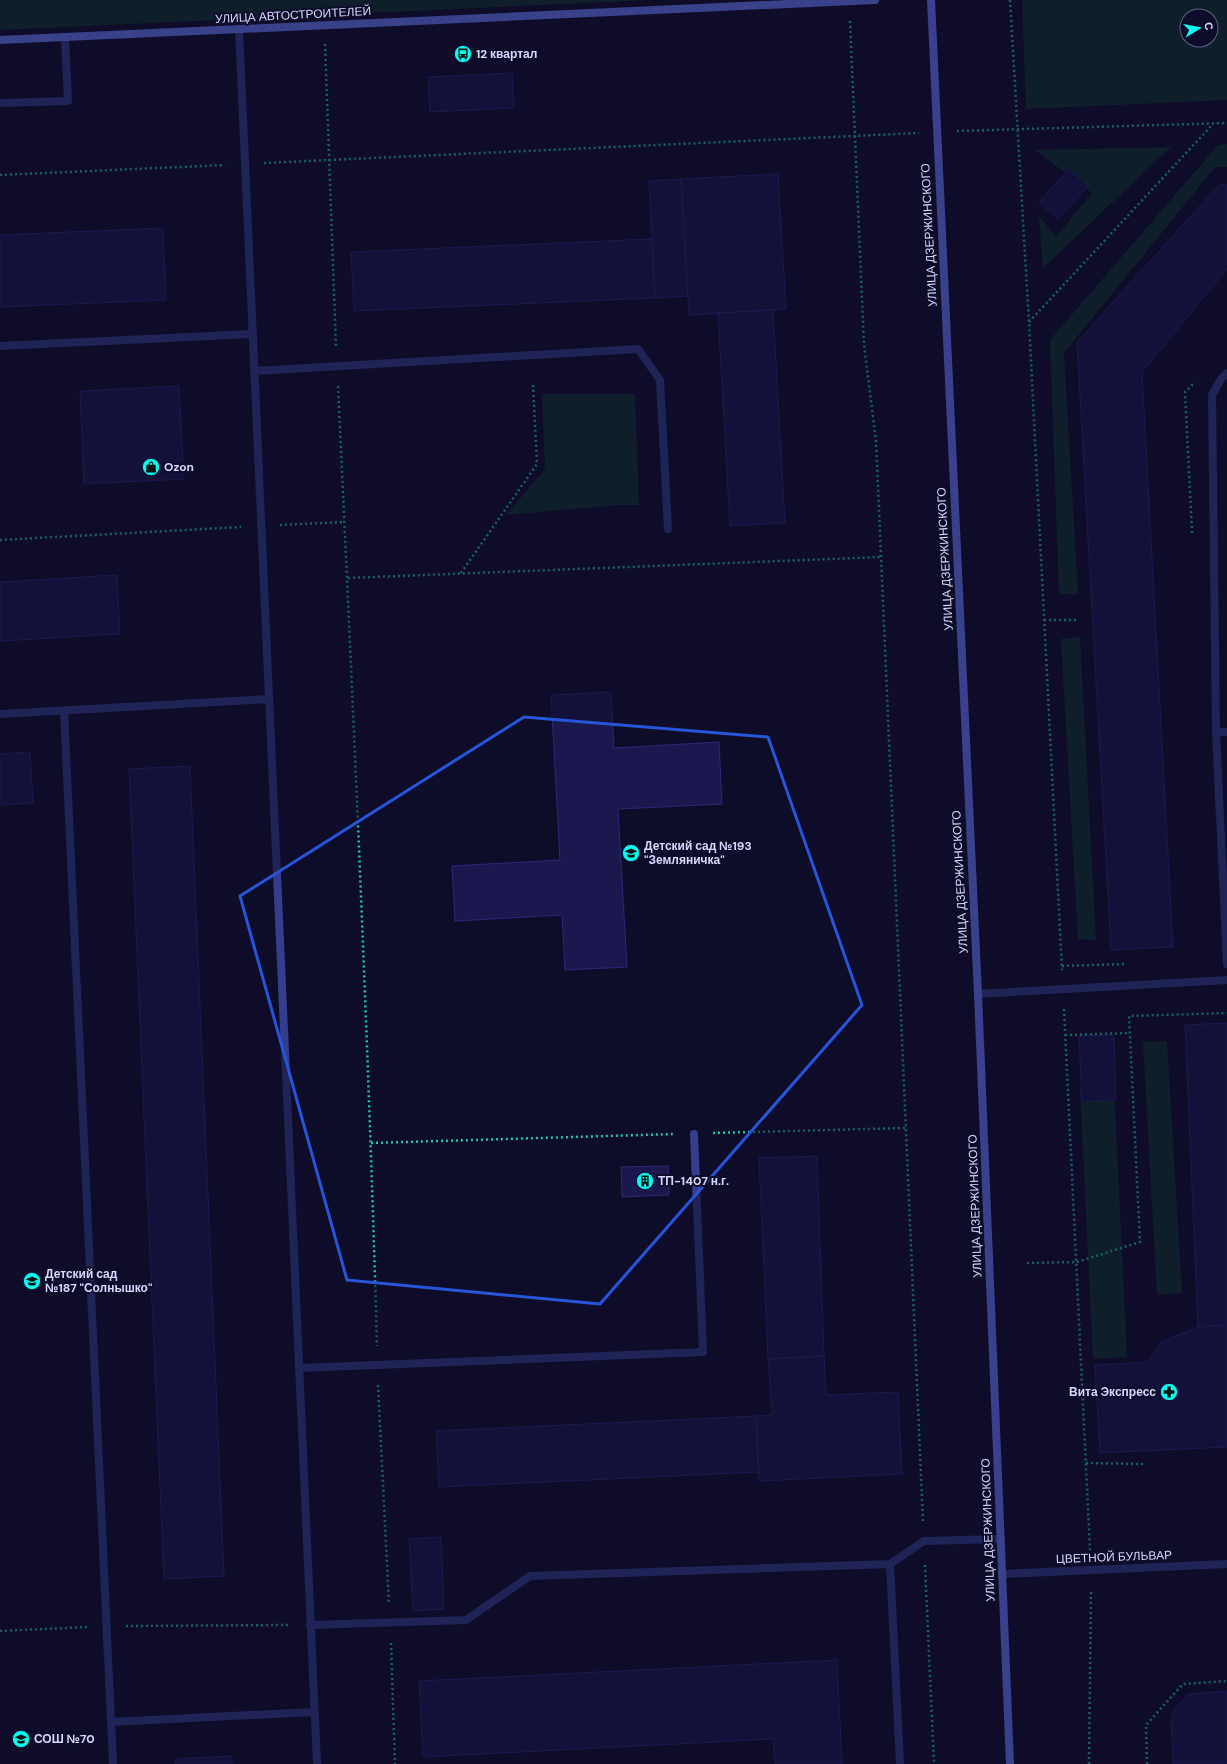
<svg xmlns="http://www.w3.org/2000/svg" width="1227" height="1764" viewBox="0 0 1227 1764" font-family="'DM Sans',sans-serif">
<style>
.green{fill:#10342d;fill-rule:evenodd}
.building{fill:#1a184c;stroke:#2b277a}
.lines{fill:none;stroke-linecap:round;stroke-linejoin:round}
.path{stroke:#23c5a3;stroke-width:2.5;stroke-dasharray:2 3;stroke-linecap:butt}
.lane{stroke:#343e8d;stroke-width:8}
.street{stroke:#343e8d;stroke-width:8}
.secondary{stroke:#6d80ff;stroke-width:8}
.marked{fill:none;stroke:#2655da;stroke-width:3;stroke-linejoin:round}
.labels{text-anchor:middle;stroke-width:4;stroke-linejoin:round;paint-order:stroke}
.street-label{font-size:12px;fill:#d6d7ff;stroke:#0e0d29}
.poi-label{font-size:12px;font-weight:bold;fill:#d6d7ff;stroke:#0e0d29;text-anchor:start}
</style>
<rect width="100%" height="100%" fill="#0e0d29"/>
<path class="green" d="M0,0H650L0,30Z
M1022,0H1227V100L1026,109ZM1187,16H1211V40H1187Z
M1227,144V167H1215L1064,353L1078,594H1059L1050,340L1218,145Z
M1171,147L1043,268L1039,216L1056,237L1092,193L1035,150Z
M542,394H635L639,505H617L506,515L545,469Z
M1080,637L1096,940L1078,939L1061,639Z
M1167,1041L1182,1293L1157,1295L1143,1042Z
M1114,1086L1127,1357L1093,1359L1080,1088Z"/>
<path class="building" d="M512,73L514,108L430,112L428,77Z
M1069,169L1088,186L1058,219L1039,202Z
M778,174L786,309L689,315L681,179Z
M681,179L688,296L655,298L649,181Z
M1219,185H1227V269L1142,372L1173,947L1111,950L1077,342Z
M163,228L166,300L0,307V235Z
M652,239L655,298L354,311L351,252Z
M773,310L785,523L730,526L718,313Z
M179,386L184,479L84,484L80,391Z
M117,575L120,634L0,641V582Z
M611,692L614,748L719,742L722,804L618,809L627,967L565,970L562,915L455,921L452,866L560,860L551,695Z
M30,752L33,803L0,805V754Z
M190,766L224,1576L164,1579L129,769Z
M1227,1023V1325L1198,1327L1185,1025Z
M1114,1035L1116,1100L1082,1101L1079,1036Z
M817,1156L824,1356L768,1359L759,1158Z
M668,1166L669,1195L622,1197L621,1167Z
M1227,1325V1447L1100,1453L1095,1365L1147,1362L1161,1342L1198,1327Z
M824,1356L826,1395L898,1392L902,1474L759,1481L756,1416L772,1415L768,1359Z
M756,1416L759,1472L439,1487L436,1431Z
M441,1537L444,1609L413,1611L409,1539Z
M837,1660L842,1764H775L773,1739L423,1757L419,1681Z
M1227,1691V1764H1173L1171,1716L1187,1694Z
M232,1756V1764H175V1759Z"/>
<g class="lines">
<path class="path" d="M1010,0L1029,322L1062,970
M850,21L864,345L876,441L923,1522
M325,44L336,347
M957,131L1227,123
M264,163L919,133
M0,175L225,165
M1029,322L1213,124
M338,386C353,706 368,1026 377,1346
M280,525L344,522
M1192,533L1185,392L1195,382
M0,540L241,527
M461,573L537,464L533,385
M348,578L881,557
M1044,620H1076
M1062,966L1125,964
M1064,1009L1090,1550
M1065,1035L1130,1033
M713,1133L906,1128
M371,1143L675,1134
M1027,1263L1077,1262L1140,1242L1129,1016L1227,1013
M378,1385L389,1604
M1086,1463L1143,1464
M925,1565L934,1764
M126,1626L291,1625
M0,1631L87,1627
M391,1643L395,1764
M1089,1764L1091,1591
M1147,1764L1146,1725L1183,1684L1227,1681"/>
<path class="lane" d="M0,103L68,101L65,37
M0,346L252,334
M254,371L638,349L660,380L668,529
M1227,373L1221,379L1212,395L1216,732L1227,964
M64,710L113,1764
M0,714L269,699
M1216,732H1227
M978,994L1227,980
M299,1368L703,1352L694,1134
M890,1564L900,1764
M310,1625L466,1620L530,1576L890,1564L924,1541L1001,1539
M111,1722L314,1712"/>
<path class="street" d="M239,29L317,1764
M1002,1574L1227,1564"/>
<path class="secondary" d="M931,0L978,994L1010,1764
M0,40L875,0"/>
</g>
<path d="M0 0H1227V1764H0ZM524,717L768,737L862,1005L600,1304L347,1280L240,896Z" fill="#0e0d29" fill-opacity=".55" fill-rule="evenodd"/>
<path class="marked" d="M524,717L768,737L862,1005L600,1304L347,1280L240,896Z"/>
<defs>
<symbol id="bus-disc" viewBox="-11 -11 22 22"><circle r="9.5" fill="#02fff2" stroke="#0e0d29"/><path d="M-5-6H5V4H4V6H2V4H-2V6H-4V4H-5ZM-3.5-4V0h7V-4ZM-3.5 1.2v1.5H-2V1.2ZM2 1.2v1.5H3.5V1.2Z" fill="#111"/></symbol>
<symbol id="shop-disc" viewBox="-11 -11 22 22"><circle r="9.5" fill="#02fff2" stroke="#0e0d29"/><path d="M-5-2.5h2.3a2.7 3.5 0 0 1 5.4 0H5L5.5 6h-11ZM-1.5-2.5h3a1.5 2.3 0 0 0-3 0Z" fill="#111"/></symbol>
<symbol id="school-disc" viewBox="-11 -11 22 22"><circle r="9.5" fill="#02fff2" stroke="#0e0d29"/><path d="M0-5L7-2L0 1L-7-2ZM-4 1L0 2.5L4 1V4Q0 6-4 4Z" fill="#111"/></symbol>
<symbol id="building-disc" viewBox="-11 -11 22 22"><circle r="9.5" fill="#02fff2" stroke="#0e0d29"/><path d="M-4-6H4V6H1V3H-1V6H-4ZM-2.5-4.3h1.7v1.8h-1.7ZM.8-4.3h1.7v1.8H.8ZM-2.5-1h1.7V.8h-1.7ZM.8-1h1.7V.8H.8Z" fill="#111"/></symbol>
<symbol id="pharmacy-disc" viewBox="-11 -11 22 22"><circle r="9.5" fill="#02fff2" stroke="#0e0d29"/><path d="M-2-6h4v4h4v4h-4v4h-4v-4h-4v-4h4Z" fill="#111"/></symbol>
</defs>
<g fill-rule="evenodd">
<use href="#bus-disc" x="453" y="44" width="20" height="20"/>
<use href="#shop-disc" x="141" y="457" width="20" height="20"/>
<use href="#school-disc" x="621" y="843" width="20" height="20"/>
<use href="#building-disc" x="635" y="1171" width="20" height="20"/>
<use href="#school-disc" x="22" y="1271" width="20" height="20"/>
<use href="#pharmacy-disc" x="1159" y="1382" width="20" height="20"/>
<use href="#school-disc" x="11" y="1729" width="20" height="20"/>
</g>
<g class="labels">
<g class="street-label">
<text transform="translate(293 15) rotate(-3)" y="4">УЛИЦА АВТОСТРОИТЕЛЕЙ</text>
<text transform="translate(929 235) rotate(-93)" y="4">УЛИЦА ДЗЕРЖИНСКОГО</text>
<text transform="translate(945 559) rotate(-93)" y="4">УЛИЦА ДЗЕРЖИНСКОГО</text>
<text transform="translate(960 882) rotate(-93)" y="4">УЛИЦА ДЗЕРЖИНСКОГО</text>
<text transform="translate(975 1206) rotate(-92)" y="4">УЛИЦА ДЗЕРЖИНСКОГО</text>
<text transform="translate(988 1530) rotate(-92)" y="4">УЛИЦА ДЗЕРЖИНСКОГО</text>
<text transform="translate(1114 1557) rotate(-2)" y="4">ЦВЕТНОЙ БУЛЬВАР</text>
</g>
<g class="poi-label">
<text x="476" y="58">12 квартал</text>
<text x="164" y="471">Ozon</text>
<text x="644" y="850">Детский сад №193<tspan x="644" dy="14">"Земляничка"</tspan></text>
<text x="658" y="1185">ТП-1407 н.г.</text>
<text x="45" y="1278">Детский сад<tspan x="45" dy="14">№187 "Солнышко"</tspan></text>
<text x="1156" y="1396" text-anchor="end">Вита Экспресс</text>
<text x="34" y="1743">СОШ №70</text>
</g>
</g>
<g transform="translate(1199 28) rotate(79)"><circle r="19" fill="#0e0d29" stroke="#5e5e7f"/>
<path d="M0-3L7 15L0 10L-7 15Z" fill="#02fff2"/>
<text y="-6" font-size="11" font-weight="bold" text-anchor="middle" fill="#d6d7ff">С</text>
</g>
</svg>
